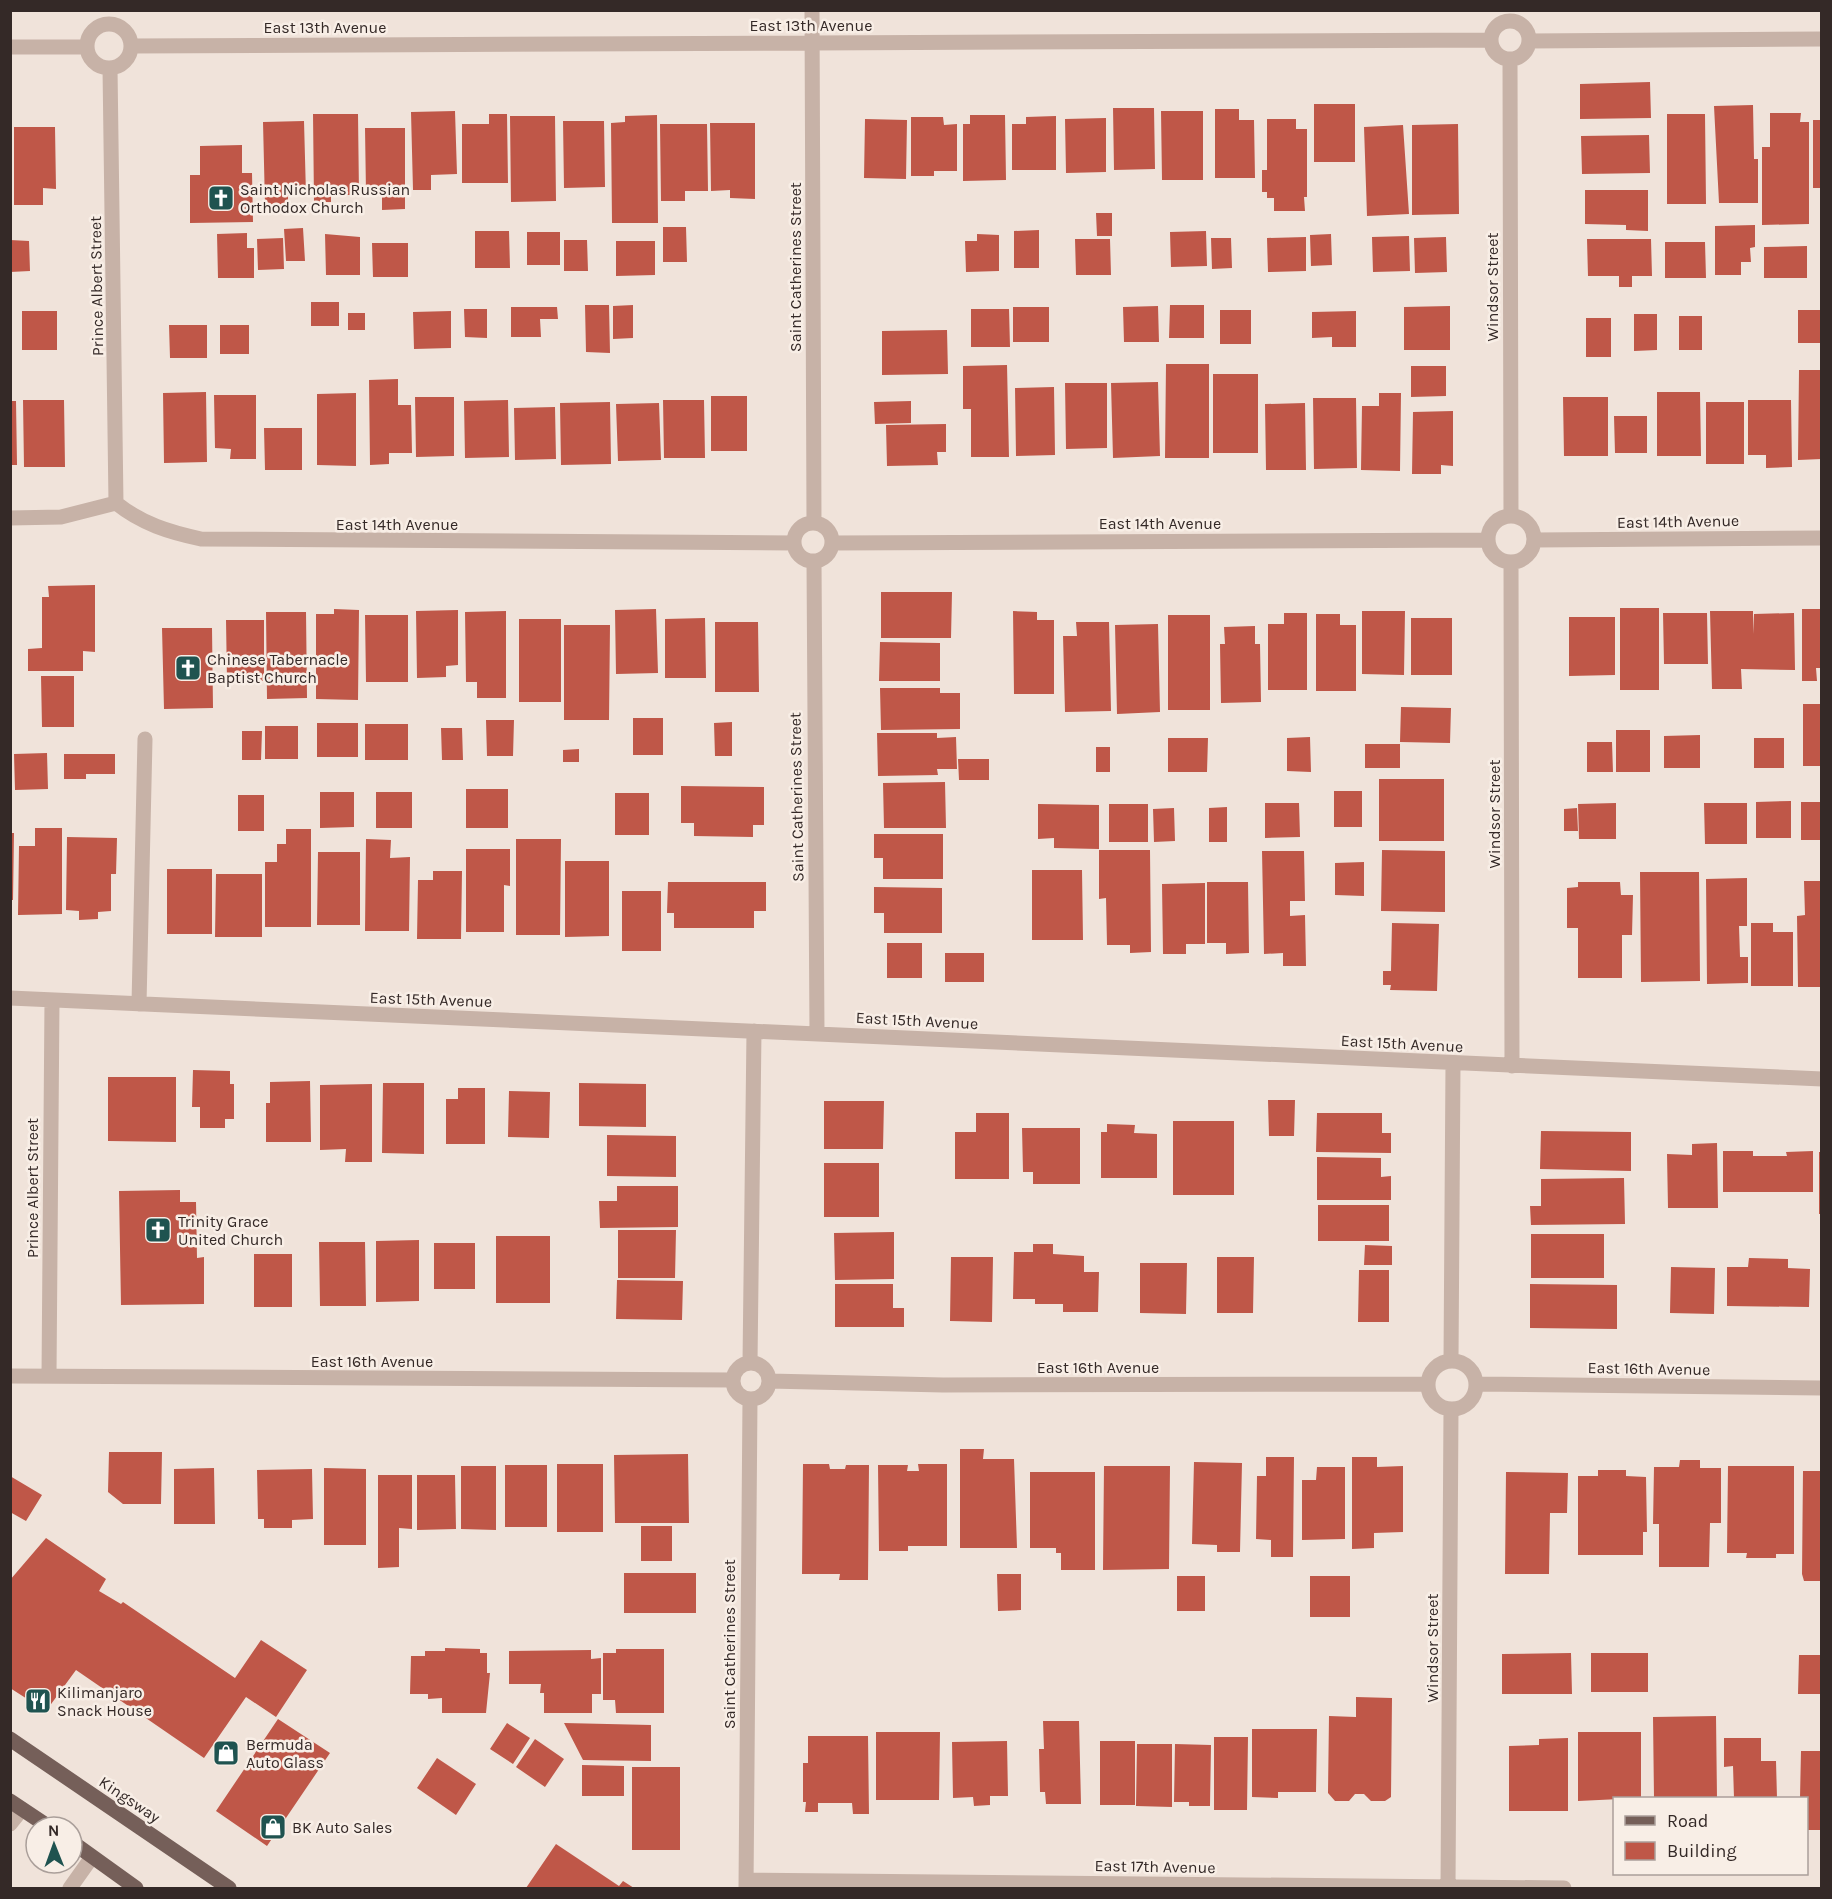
<svg xmlns="http://www.w3.org/2000/svg" width="1832" height="1899" viewBox="0 0 1832 1899" font-family="Karla,sans-serif">
<style>
.building{fill:#bf5748}
.lines{fill:none;stroke-linecap:round;stroke-linejoin:round}
.minor{stroke:#c7b2a7;stroke-width:15}
.major{stroke:#755f59;stroke-width:15}
.labels{text-anchor:middle;stroke-width:5;stroke-linejoin:round;paint-order:stroke}
.street-label{font-size:16px;fill:#342927;stroke:#f8eee6}
.poi-label{font-size:16px;fill:#342927;stroke:#f8eee6;text-anchor:start}
</style>
<rect width="100%" height="100%" fill="#f0e3da"/>
<path class="building" d="M1650,82L1651,118L1580,119V84Z
M1314,104H1355V162H1314Z
M1753,105L1754,159H1758V203H1719L1714,106Z
M1113,108H1154L1155,169L1114,170Z
M1215,109H1239V120H1254L1255,178H1215Z
M455,111L457,174L431,175V190H413L411,112Z
M1161,111H1203V180H1162Z
M1770,113H1801L1800,122H1809V224L1762,225V147H1770Z
M313,114H358L359,195H331V202H314Z
M489,114H507L508,183H462V124H489Z
M1667,114H1705L1706,204H1667Z
M657,115L658,223H612L611,123L625,122V116Z
M970,115H1005L1006,180L963,181V124H970Z
M510,116H555L556,201L511,202Z
M1056,116V170H1012V124H1026V117Z
M911,117H943L944,125L957,124V171H934V176H911Z
M1106,118V172L1066,173L1065,119Z
M865,119L907,120L906,179L864,178Z
M1267,119H1296V129H1307V197H1304L1305,211H1274V198H1267V192H1262V170H1267Z
M1813,120H1822V188H1813Z
M304,121L306,195L288,196V205H265L263,122Z
M563,121H604L605,187L564,188Z
M710,123H755V199L730,198V190L711,191Z
M660,124H707L708,191H685V201H661Z
M1458,124L1459,214L1412,215V125Z
M1403,125L1409,214L1367,216L1364,127Z
M14,127H55L56,189L43,188V205H14Z
M365,128H405V209L382,210V193H366Z
M1649,135L1650,173L1582,174L1581,136Z
M242,145V173H252L253,222L190,223V175H200V146Z
M1585,190H1648V231L1626,230V225L1585,224Z
M1096,213H1112V236H1097Z
M1755,225V247L1750,248L1751,262H1741V275H1715V226Z
M663,227H686L687,262H663Z
M303,228L305,261H286L284,229Z
M1039,230V268H1014V231Z
M475,231H509L510,268H475Z
M1206,231L1207,266L1171,267L1170,232Z
M527,232H560V265H527Z
M247,233V248H254V278H218L217,234Z
M325,234L360,237V275H326Z
M977,234L999,235V271L966,272L965,241H977Z
M1331,234L1332,265L1311,266L1310,235Z
M1409,236L1410,271L1373,272L1372,237Z
M1306,237V271L1268,272L1267,238Z
M1446,237L1447,272L1415,273L1414,238Z
M283,238L284,269L258,270L257,239Z
M1211,238H1231L1232,268L1212,269Z
M1075,239H1110L1111,275H1076Z
M1587,239H1651L1652,276H1632V287H1619V276H1588Z
M10,240L29,241L30,271L10,272Z
M564,240H587L588,271H564Z
M616,241H655V275L616,276Z
M1665,242H1705L1706,278H1665Z
M372,243H408V277H373Z
M1807,246V278H1764V247Z
M311,302H339V326H311Z
M585,305H609L610,353L586,352Z
M633,305V338L613,339V306Z
M1170,305H1204V338H1169Z
M1158,306L1159,342H1124L1123,307Z
M1450,306V350H1404V307Z
M511,307H557L558,319H540L541,337H511Z
M1013,307H1049V342H1013Z
M464,309H487V338L465,337Z
M971,309H1009L1010,347H971Z
M1220,310H1251V344H1220Z
M1798,310H1822V343H1798Z
M22,311H57V350H22Z
M451,311V348L414,349L413,312Z
M1356,311V347H1332V337L1312,338V312Z
M348,313H365V330H348Z
M1634,314H1657V350L1634,351Z
M1679,316H1702V350H1679Z
M1586,318H1611V357H1586Z
M169,325H207V358H170Z
M220,325H249V354H220Z
M947,330L948,374L882,375V331Z
M1166,364H1209V458H1165Z
M1007,365L1009,457H971V409H963V366Z
M1411,366H1446V396L1411,397Z
M1799,370H1822V459L1798,460Z
M1213,374H1258V453H1213Z
M398,379V405H411L412,453H389V464L370,465L369,380Z
M1158,382L1160,456L1113,458L1111,383Z
M1065,383H1107V448L1066,449Z
M1054,387L1055,455L1016,456L1015,388Z
M206,392L207,462L164,463L163,393Z
M1657,392H1700L1701,456H1657Z
M356,393V466L317,465V394Z
M1379,393H1401L1400,471L1361,470L1362,406H1379Z
M214,395H256V459H230L231,449L215,448Z
M711,396H747V451H711Z
M415,397H454V456L416,457Z
M1563,397H1608V456H1564Z
M1313,398H1356L1357,468L1314,469Z
M23,400H64L65,467H24Z
M508,400L509,457L465,458L464,401Z
M663,400H704L705,458H664Z
M1748,400H1791L1792,467L1766,468V455H1748Z
M10,401H16L17,465H10Z
M911,401V423L875,424L874,402Z
M610,402L611,464L561,465L560,403Z
M1706,402H1744V464H1706Z
M659,403L661,460L618,461L616,404Z
M1305,403L1306,470H1266L1265,404Z
M555,407L556,459L515,460L514,408Z
M1453,411V466L1441,465V474H1412L1413,412Z
M1614,416H1647V453H1615Z
M946,424V452H937L938,465L887,466L886,425Z
M264,428H302V470H265Z
M95,585V652L83,651V671H28V649L42,648V597H49L48,586Z
M881,592H952L951,638H881Z
M1620,608H1659V690H1620Z
M334,609L359,610L358,700L316,699V614H334Z
M656,609L658,673L616,674L615,610Z
M1802,609H1822V668H1816L1817,681H1802Z
M458,610V665L446,666V677L417,678L416,611Z
M506,611V698H477V682H466L465,612Z
M1013,611L1037,612V620H1054V694H1014Z
M1362,611H1405L1404,675L1362,674Z
M1710,611H1753V634L1754,614L1794,613L1795,670L1741,669L1742,689H1712Z
M266,612H306L307,698L267,699Z
M1284,613H1307V690H1268V624H1284Z
M1663,613H1707L1708,664H1664Z
M1316,614H1340V625H1356V691H1316Z
M365,615H408V682H366Z
M1168,615H1210V710H1168Z
M1569,617H1615V675L1569,676Z
M705,618L706,678H665V619Z
M1411,618H1452V675H1411Z
M519,619H561V702H519Z
M226,620H264V681H227Z
M715,622H758L759,692H715Z
M1076,622H1109L1111,711L1065,712L1063,636H1077Z
M1158,624L1160,712L1117,714L1115,625Z
M564,625H610L609,720H564Z
M1255,626V644H1260L1261,702L1221,703L1220,644H1225L1224,627Z
M162,628H212L213,708L164,709Z
M880,642L940,643V681H879Z
M41,676H74V727H42Z
M880,688H940V693H960V729L881,730Z
M1803,704H1822V766H1803Z
M1401,707L1451,708L1450,743L1400,742Z
M633,718H663V755H633Z
M486,720H514L513,756H487Z
M732,722V756H715L714,723Z
M317,723H358V757H317Z
M365,724H408V760H365Z
M265,726H298V759H265Z
M441,728H462L463,760H442Z
M1616,730H1650V772H1616Z
M242,731H262L261,760H242Z
M877,733H937V738L956,737L957,769H937L938,775L878,776Z
M1700,735V768H1664V736Z
M1310,737L1311,772L1287,771V738Z
M1168,738H1208L1207,772H1168Z
M1754,738H1784V768H1754Z
M1587,742H1612L1613,772H1587Z
M1365,744H1400V768H1365Z
M1096,747H1110V772H1096Z
M579,749V762H563V750Z
M47,753L48,789L15,790L14,754Z
M64,754H115V774H86V779H64Z
M958,759H989V780H959Z
M1379,779H1444V841H1379Z
M945,782L946,828H884L883,783Z
M681,786L764,787V825H753V837L694,836V823H681Z
M466,789H508V828H466Z
M1334,791H1362V827H1334Z
M320,792H354V827L320,828Z
M376,792H412V828H376Z
M615,793H649V835H615Z
M238,795H264V831H238Z
M1791,801V838H1756V802Z
M1801,802H1822V840H1801Z
M1265,803H1299L1300,837L1265,838Z
M1616,803V839H1579L1578,804Z
M1704,803H1747V844H1705Z
M1038,804L1099,805V849L1054,848V838L1038,839Z
M1109,804H1148V842H1109Z
M1227,807V842H1209V808Z
M1174,808L1175,841L1154,842L1153,809Z
M1577,808L1578,831H1564V809Z
M35,828H62V914L18,915L19,846H35Z
M286,829H311V927H265V862H277V844H286Z
M10,833H14L13,900H10Z
M874,834H943V879H883V858H874Z
M67,837L117,838L116,874H111V911L98,912V919L79,920V911L66,910Z
M366,839L391,840L390,858L410,857L409,931H365Z
M516,839H561L560,935H516Z
M466,849H510V886L504,885V932H466Z
M1099,850H1150L1151,952L1130,953V945H1107L1106,898L1099,899Z
M1382,850L1445,851V912L1381,911Z
M1262,851H1304L1305,901H1290V916L1305,915L1306,966H1283V953L1264,954Z
M318,852H360V925H317Z
M565,861H609V936L565,937Z
M1364,862V896L1335,895V863Z
M167,869H212V934H167Z
M1032,870H1082L1083,940H1032Z
M433,871H462L461,939H417L418,880H433Z
M1640,872H1699L1700,981L1641,982Z
M216,874H262V937H215Z
M1747,878V926H1739L1740,957H1748V983L1707,984L1706,879Z
M1804,881H1822V987H1798L1797,916L1805,915Z
M668,882H766V911H754V928H674V913H667Z
M1207,882H1248L1249,953L1226,954V943H1207Z
M1578,882H1620L1621,895H1633L1632,935H1622V978H1578V928H1567V888L1578,887Z
M1205,883V944H1186V954H1163L1162,884Z
M874,887L942,888V933H884V913H874Z
M622,891H661V951H622Z
M1392,923L1439,924L1437,991L1390,990L1391,985H1383V971H1391Z
M1751,923H1773V932H1793V986H1751Z
M887,943H922V978H887Z
M945,953H984V982H945Z
M193,1070L230,1071V1084H234V1119H225V1128H200V1107H192Z
M108,1077H176V1142L108,1141Z
M310,1081L311,1142H266V1103H270V1082Z
M383,1083H424V1154L382,1153Z
M579,1083L646,1084V1127L579,1126Z
M372,1084V1162H345L346,1149L320,1150V1085Z
M458,1088H485V1144H446V1099H458Z
M509,1091L550,1092L549,1138L508,1137Z
M1268,1100H1295L1294,1136H1269Z
M824,1101H884L883,1149H824Z
M976,1113H1009V1179H955V1132H976Z
M1317,1113H1382V1133H1391V1153L1316,1152Z
M1173,1121H1234V1195H1173Z
M1107,1124L1135,1125L1134,1133L1157,1134V1178H1101V1132H1107Z
M1022,1128H1080V1184H1033V1172H1023Z
M1541,1131L1631,1132V1171L1540,1169Z
M607,1135L676,1136V1177L607,1176Z
M1717,1143L1718,1208H1668L1667,1154L1692,1155V1144Z
M1723,1151H1753V1156H1787L1786,1152L1813,1151V1192H1723Z
M1819,1152H1822V1214H1819Z
M1317,1157L1381,1158V1177L1391,1176V1200H1317Z
M824,1163H879V1217H824Z
M1624,1178L1625,1224L1531,1225L1530,1206H1541V1179Z
M617,1186H678V1227L600,1228L599,1201H617Z
M180,1190V1202H196L197,1258L204,1257V1304L121,1305L119,1191Z
M1318,1205H1389V1241H1318Z
M618,1230H676L675,1278H618Z
M894,1232V1279L835,1280L834,1233Z
M1531,1234H1604V1278H1531Z
M496,1236H550V1303H496Z
M419,1240V1301L376,1302V1241Z
M319,1242H365L366,1306H320Z
M434,1243H475V1289H434Z
M1033,1244H1053V1254L1084,1256V1272H1099L1098,1312H1063V1304H1035V1299H1013L1014,1252H1033Z
M1365,1245L1392,1246V1265H1364Z
M254,1254H292V1307H254Z
M951,1257H993L992,1322L950,1321Z
M1217,1257H1254L1253,1313H1217Z
M1749,1258L1788,1259V1268L1810,1269L1809,1307L1727,1306V1267H1748Z
M1140,1263H1187L1186,1314L1140,1313Z
M1671,1267L1715,1268L1714,1314L1670,1313Z
M1359,1270H1389V1322H1358Z
M617,1280L683,1281L682,1320L616,1319Z
M835,1284H893V1308H904V1327H835Z
M1530,1284L1617,1285V1329L1530,1328Z
M960,1449H984L983,1459H1014L1017,1548H960Z
M109,1452H162L161,1504H123L108,1492Z
M688,1454L689,1523H615L614,1455Z
M1266,1457H1294L1293,1557H1271V1540L1256,1539L1257,1476H1266Z
M1352,1457H1377V1467L1403,1466V1532L1374,1533V1548L1352,1549Z
M1680,1460H1700V1468H1721V1523H1710L1709,1567H1659V1524H1653L1654,1467H1679Z
M1194,1462L1242,1463L1240,1552H1217V1545L1192,1544Z
M557,1464H603V1532H557Z
M803,1464H829L830,1469H845L846,1465H869L868,1580H839L840,1574H802Z
M918,1464H947V1546H908V1551H879L878,1465H908L907,1471H919Z
M505,1465H547V1527H505Z
M461,1466H496V1530L461,1529Z
M1104,1466H1170L1169,1569L1103,1570Z
M1728,1466H1794V1554H1776V1558H1746L1747,1553H1727Z
M1317,1467H1345V1539L1302,1540V1480H1316Z
M214,1468L215,1524H174V1469Z
M324,1468L366,1469V1545H324Z
M312,1469L313,1519L292,1520V1528H264V1519H258L257,1470Z
M1598,1470H1626V1476L1646,1477L1647,1532H1643V1555H1578V1476H1598Z
M1803,1471H1822V1581H1804L1802,1574Z
M1030,1472H1095V1570H1061V1553H1056V1548H1030Z
M1506,1472L1568,1473L1567,1513H1550L1549,1574H1505Z
M378,1475H412V1529L399,1528V1567L378,1568Z
M417,1475H455L456,1529L417,1530Z
M10,1476L42,1495L26,1521L10,1512Z
M641,1526H672V1561H641Z
M46,1538L106,1579L99,1591L121,1604L123,1602L235,1678L261,1640L307,1670L276,1717L246,1697L204,1758L76,1670L46,1711L10,1688V1580Z
M624,1573H696V1613H624Z
M997,1574H1021V1610L998,1611Z
M1177,1576H1205V1611H1177Z
M1310,1576H1350V1617H1310Z
M445,1648L480,1649V1653H487V1673H490L486,1713H442V1698L428,1699V1694H410L411,1656H425V1651H445Z
M616,1649H664V1713H616L615,1700H603V1653H616Z
M591,1650V1659L601,1658V1694H592V1713H544V1693H540L541,1684H509V1651Z
M1571,1653L1572,1694H1502V1654Z
M1591,1653H1648V1692H1591Z
M1799,1655H1822V1694H1798Z
M1356,1697L1392,1698L1391,1797L1385,1801H1371L1364,1794H1355L1349,1801H1335L1328,1793L1329,1716L1356,1717Z
M1716,1716L1717,1798H1654L1653,1717Z
M278,1719L330,1753L267,1846L216,1811Z
M1043,1721H1079L1081,1804H1046L1045,1792H1040L1039,1749H1044Z
M507,1723L530,1738L513,1764L490,1749Z
M564,1723L651,1725V1761L583,1760Z
M1252,1729H1317L1316,1792H1278V1798L1252,1797Z
M876,1732H940L939,1800H876Z
M1578,1732H1641V1798L1578,1801Z
M808,1736H868L869,1814H853L852,1803H818V1812H805L806,1802H803V1763H808Z
M1214,1737H1248L1247,1810H1214Z
M1568,1738V1811H1509V1746L1539,1745V1739Z
M1724,1738H1761V1761H1776L1777,1798H1734L1733,1766L1724,1767Z
M535,1739L564,1759L545,1787L516,1767Z
M1007,1741L1008,1796H990V1805L974,1806L973,1797L953,1798L952,1742Z
M1100,1741H1135V1805H1100Z
M1137,1744H1172V1807L1136,1806Z
M1175,1744L1211,1745L1210,1806H1189V1802H1174Z
M1801,1751H1822V1830H1806V1798H1800Z
M437,1758L476,1784L456,1815L417,1788Z
M582,1765L624,1766V1796H582Z
M632,1767H680V1850H632Z
M556,1844L619,1886L623,1881L634,1888H526Z"/>
<g class="lines">
<path class="minor" d="M812,10L814,523
M1491 40a19 19 0 1 1 38 0a19 19 0 1 1-38 0Z
M87 46a22 22 0 1 1 44 0a22 22 0 1 1-44 0Z
M1529,41L1822,39
M131,46L1491,40
M10,47H86
M1510,59L1511,516
M110,68L116,503
M116,503C142,524 169,532 201,539L794,543
M1488 539a23 23 0 1 1 46 0a23 23 0 1 1-46 0Z
M10,518L61,517L116,503
M794 542a19 19 0 1 1 38 0a19 19 0 1 1-38 0Z
M1534,540L1822,538
M832,543L1488,540
M814,561L817,1033
M1511,562L1512,1066
M10,998L1822,1079
M139,1004L145,739
M1451,1361L1453,1063
M1428 1385a24 24 0 1 1 48 0a24 24 0 1 1-48 0Z
M750,1363L754,1031
M733 1381a18 18 0 1 1 36 0a18 18 0 1 1-36 0Z
M10,1376L732,1380
M49,1376L52,1000
M769,1381L943,1385L1428,1384
M1476,1384L1822,1388
M10,1824L22,1809
M746,1880L1564,1888
M70,1888L92,1857
M746,1888L750,1399
M1448,1888L1451,1409"/>
<path class="major" d="M10,1739L229,1888
M10,1801L49,1827
M72,1842L136,1888"/>
</g>
<defs>
<symbol id="church-square" viewBox="-11 -11 22 22"><rect x="-9" y="-9" width="18" height="18" rx="4" fill="#1f5350" stroke="#f8eee6"/><path d="M-1.2-6h2.4v3.5h3.3v2.4h-3.3V6h-2.4V-.1h-3.3v-2.4h3.3Z" fill="#fff"/></symbol>
<symbol id="restaurant-square" viewBox="-11 -11 22 22"><rect x="-9" y="-9" width="18" height="18" rx="4" fill="#1f5350" stroke="#f8eee6"/><path d="M-5-6h1v4h1v-4h1v4h1v-4h1v5L-1.5 .5V6h-2V.5L-5-1ZM5-6V6H3V1.5H1.5Q1.5-4 5-6Z" fill="#fff"/></symbol>
<symbol id="shop-square" viewBox="-11 -11 22 22"><rect x="-9" y="-9" width="18" height="18" rx="4" fill="#1f5350" stroke="#f8eee6"/><path d="M-5-2.5h2.3a2.7 3.5 0 0 1 5.4 0H5L5.5 6h-11ZM-1.5-2.5h3a1.5 2.3 0 0 0-3 0Z" fill="#fff"/></symbol>
</defs>
<g fill-rule="evenodd">
<use href="#church-square" x="206" y="183" width="30" height="30"/>
<use href="#church-square" x="173" y="653" width="30" height="30"/>
<use href="#church-square" x="143" y="1215" width="30" height="30"/>
<use href="#restaurant-square" x="23" y="1686" width="30" height="30"/>
<use href="#shop-square" x="211" y="1738" width="30" height="30"/>
<use href="#shop-square" x="258" y="1812" width="30" height="30"/>
</g>
<g class="labels">
<g class="street-label">
<text x="811" y="31">East 13th Avenue</text>
<text x="325" y="33">East 13th Avenue</text>
<text transform="translate(795 267) rotate(-90)" y="6">Saint Catherines Street</text>
<text transform="translate(96 286) rotate(-91)" y="6">Prince Albert Street</text>
<text transform="translate(1492 287) rotate(-90)" y="6">Windsor Street</text>
<text transform="translate(1678 521) rotate(-1)" y="6">East 14th Avenue</text>
<text x="1160" y="529">East 14th Avenue</text>
<text x="397" y="530">East 14th Avenue</text>
<text transform="translate(796 797) rotate(-91)" y="6">Saint Catherines Street</text>
<text transform="translate(1494 814) rotate(-90)" y="6">Windsor Street</text>
<text transform="translate(431 999) rotate(2)" y="6">East 15th Avenue</text>
<text transform="translate(917 1020) rotate(3)" y="6">East 15th Avenue</text>
<text transform="translate(1402 1043) rotate(3)" y="6">East 15th Avenue</text>
<text transform="translate(32 1188) rotate(-90)" y="6">Prince Albert Street</text>
<text x="372" y="1367">East 16th Avenue</text>
<text x="1098" y="1373">East 16th Avenue</text>
<text transform="translate(1649 1368) rotate(1)" y="6">East 16th Avenue</text>
<text transform="translate(729 1644) rotate(-90)" y="6">Saint Catherines Street</text>
<text transform="translate(1432 1648) rotate(-90)" y="6">Windsor Street</text>
<text transform="translate(130 1799) rotate(34)" y="6">Kingsway</text>
<text transform="translate(1155 1866) rotate(1)" y="6">East 17th Avenue</text>
</g>
<g class="poi-label">
<text x="240" y="195">Saint Nicholas Russian<tspan x="240" dy="18">Orthodox Church</tspan></text>
<text x="207" y="665">Chinese Tabernacle<tspan x="207" dy="18">Baptist Church</tspan></text>
<text x="178" y="1227">Trinity Grace<tspan x="178" dy="18">United Church</tspan></text>
<text x="57" y="1698">Kilimanjaro<tspan x="57" dy="18">Snack House</tspan></text>
<text x="246" y="1750">Bermuda<tspan x="246" dy="18">Auto Glass</tspan></text>
<text x="292" y="1833">BK Auto Sales</text>
</g>
</g>
<rect width="1832" height="1899" fill="none" stroke="#342927" stroke-width="24"/>
<rect x="1613" y="1797" width="195" height="78" fill="#f8eee6" stroke="#aa9f9a" stroke-width="1.5"/>
<rect x="1625" y="1816" width="30" height="9" fill="#755f59" stroke="#aa9f9a" stroke-width="1.5"/>
<text x="1667" y="1827" font-size="18" fill="#342927">Road</text>
<rect x="1625" y="1842" width="30" height="18" fill="#bf5748" stroke="#aa9f9a" stroke-width="1.5"/>
<text x="1667" y="1857" font-size="18" fill="#342927">Building</text>
<g transform="translate(54 1845) rotate(359)"><circle r="28" fill="#f8eee6" stroke="#aa9f9a" stroke-width="1.5"/>
<path d="M0-4.5L10 22L0 15L-10 22Z" fill="#1f5350"/>
<text y="-9" font-size="16" font-weight="bold" text-anchor="middle" fill="#342927">N</text>
</g>
</svg>
